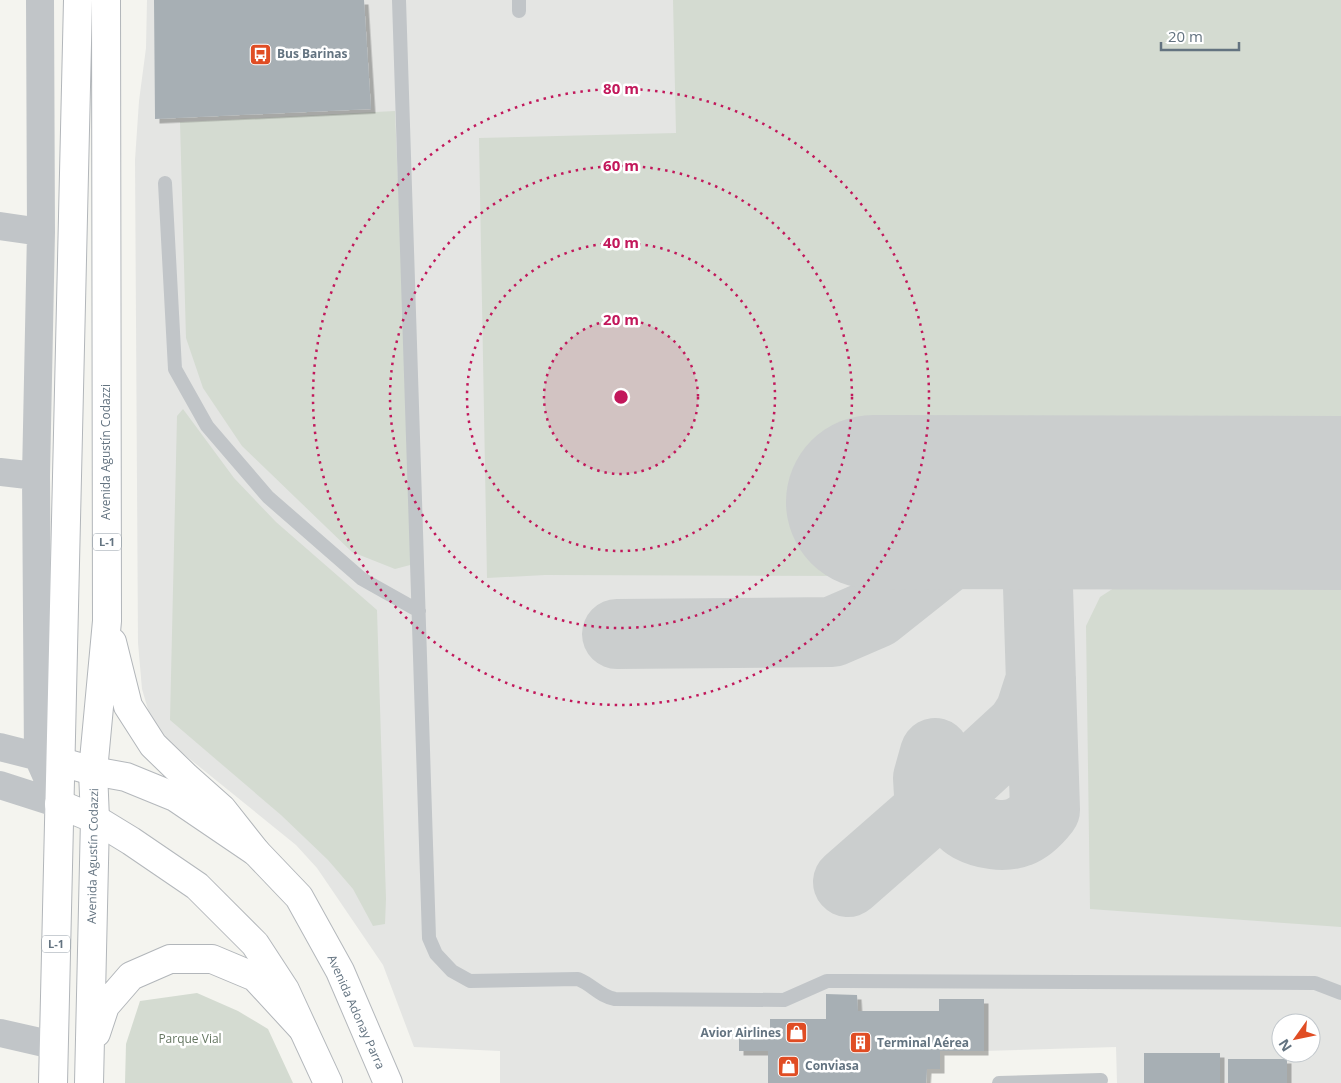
<svg xmlns="http://www.w3.org/2000/svg" width="1341" height="1083" viewBox="0 0 1341 1083" font-family="'Open Sans',sans-serif">
<style>
.built{fill:#e4e5e3;fill-rule:evenodd}
.green{fill:#d4dbd1}
.lines{fill:none;stroke-linecap:round;stroke-linejoin:round}
.taxiway{stroke:#cbcece;stroke-width:70}
.runway{stroke:#cbcece;stroke-width:174}
.building{fill:#a7afb4;filter:url(#shadow)}
.secondary-casing{stroke:#b4b8bc;stroke-width:30}
.primary-casing{stroke:#b2b6ba;stroke-width:30}
.lane{stroke:#c1c5c8;stroke-width:14}
.street{stroke:#c1c5c8;stroke-width:28}
.secondary{stroke:#fff;stroke-width:28}
.primary{stroke:#fff;stroke-width:28}
.ring{fill:none;stroke:#c2185b;stroke-width:2.5;stroke-dasharray:2.5 5}
.labels{text-anchor:middle;stroke-width:5;stroke-linejoin:round;paint-order:stroke}
.shield{fill:#fff;stroke:#929da6;stroke-width:1}
.shield-label{font-size:11px;font-weight:bold;fill:#637380}
.poi-label{font-size:12px;font-weight:bold;fill:#637380;stroke:#fff;text-anchor:start}
.street-label{font-size:12px;fill:#637380;stroke:#fff}
.park-label{font-size:12px;fill:#667762;stroke:#fff}
.centre{fill:#c2185b;stroke:#fff;stroke-width:2.5}
.ring-label{font-size:15px;text-anchor:middle;font-weight:bold;fill:#c2185b;stroke:#fff;stroke-width:5;stroke-linejoin:round;paint-order:stroke}
</style>
<defs>
<filter id="shadow"><feDropShadow dx="4.5" dy="4.5" stdDeviation="0" flood-color="#0004"/></filter>
</defs>
<rect width="100%" height="100%" fill="#f4f4ef"/>
<path class="built" d="M147,0H1341V1083H1117L1116,1047L984,1051H940V1069H927L926,1083H500V1051L414,1047L383,965L317,868L296,845L170,743L152,723L142,689L138,643L135,160L139,101L146,48ZM1281,1023H1311V1053H1281Z"/>
<path class="green" d="M673,0H1341V428H857L850,576L545,575L487,578L479,138L676,133Z
M395,111L414,564L395,569L352,552L242,446L203,388L186,338L180,122Z
M183,409L234,478L276,522L377,610L386,899L385,924L373,926L353,889L328,860L281,815L170,720L177,416Z
M1134,575L1341,585V927L1090,909L1086,626L1100,597Z
M197,993L238,1011L268,1029L293,1083H125L126,1044L140,1001Z"/>
<g class="lines">
<path class="taxiway" d="M617,634L832,632L876,613L1016,502
M935,753L928,778L929,795L945,797C951,808 959,821 970,827C983,834 1004,838 1019,832C1030,828 1038,819 1045,810L1038,587C1038,581 1038,574 1040,568C1046,541 1072,517 1097,509C1115,503 1136,504 1155,502
M848,882L945,797L1021,727L1030,713L1041,679"/>
<path class="runway" d="M873,502L1341,503"/>
</g>
<path class="building" d="M154,0H364L371,109L155,119Z
M826,994L857,995L858,1011H939V999H984V1051H940V1069H927L926,1083H768V1051H739V1035H770V1019H826Z
M1144,1053H1220V1083H1144Z
M1228,1059H1287V1083H1228Z"/>
<g class="lines">
<defs>
<path id="secondary" d="M61,762L93,771L126,777L175,797L256,852L299,897L340,971L388,1083
M59,804L95,819L131,841L197,886L255,944L285,990L328,1083"/>
<path id="primary" d="M112,642L128,706L153,745L186,777L222,809L256,852
M96,1033L105,1006L131,976L170,959H212L255,977L302,1028
M53,1083L78,0
M89,1083L95,819L93,771L107,621L106,0"/>
</defs>
<use href="#secondary" class="secondary-casing"/>
<use href="#primary" class="primary-casing"/>
<path class="lane" d="M399,0L429,938L436,954L452,971L470,981L578,979C593,985 599,996 615,999L784,1000L827,981H844L1315,983L1341,993
M519,0V11
M165,183L175,369L207,426L268,497L362,579L419,611
M999,1083L1101,1080"/>
<path class="street" d="M40,0L41,232L36,476L38,757L59,804
M0,226L41,232
M0,472L36,476
M0,747L55,761
M0,785L59,804
M0,1033L53,1045"/>
<use href="#secondary" class="secondary"/>
<use href="#primary" class="primary"/>
</g>
<circle cx="621" cy="397" r="77" fill="#c2185b" fill-opacity=".12"/>
<g class="ring">
<circle cx="621" cy="397" r="77"/>
<circle cx="621" cy="397" r="154"/>
<circle cx="621" cy="397" r="231"/>
<circle cx="621" cy="397" r="308"/>
</g>
<defs>
<symbol id="bus-square" viewBox="-11 -11 22 22"><rect x="-9" y="-9" width="18" height="18" rx="4" fill="#e04d24" stroke="#fff"/><path d="M-5-6H5V4H4V6H2V4H-2V6H-4V4H-5ZM-3.5-4V0h7V-4ZM-3.5 1.2v1.5H-2V1.2ZM2 1.2v1.5H3.5V1.2Z" fill="#fff"/></symbol>
<symbol id="shop-square" viewBox="-11 -11 22 22"><rect x="-9" y="-9" width="18" height="18" rx="4" fill="#e04d24" stroke="#fff"/><path d="M-5-2.5h2.3a2.7 3.5 0 0 1 5.4 0H5L5.5 6h-11ZM-1.5-2.5h3a1.5 2.3 0 0 0-3 0Z" fill="#fff"/></symbol>
<symbol id="building-square" viewBox="-11 -11 22 22"><rect x="-9" y="-9" width="18" height="18" rx="4" fill="#e04d24" stroke="#fff"/><path d="M-4-6H4V6H1V3H-1V6H-4ZM-2.5-4.3h1.7v1.8h-1.7ZM.8-4.3h1.7v1.8H.8ZM-2.5-1h1.7V.8h-1.7ZM.8-1h1.7V.8H.8Z" fill="#fff"/></symbol>
</defs>
<g fill-rule="evenodd">
<use href="#bus-square" x="248" y="42" width="25" height="25"/>
<use href="#shop-square" x="784" y="1020" width="25" height="25"/>
<use href="#building-square" x="848" y="1030" width="25" height="25"/>
<use href="#shop-square" x="776" y="1054" width="25" height="25"/>
</g>
<g class="labels">
<g class="shield">
<rect x="93" y="533.5" width="28" height="17" rx="4"/>
<rect x="42" y="935.5" width="28" height="17" rx="4"/>
</g>
<g class="shield-label">
<text x="107" y="546">L-1</text>
<text x="56" y="948">L-1</text>
</g>
<g class="poi-label">
<text x="277" y="58">Bus Barinas</text>
<text x="781" y="1037" text-anchor="end">Avior Airlines</text>
<text x="877" y="1047">Terminal Aérea</text>
<text x="805" y="1070">Conviasa</text>
</g>
<g class="street-label">
<text transform="translate(106 452) rotate(-90)" y="4">Avenida Agustín Codazzi</text>
<text transform="translate(93 856) rotate(-89)" y="4">Avenida Agustín Codazzi</text>
<text transform="translate(356 1012) rotate(66)" y="4">Avenida Adonay Parra</text>
</g>
<g class="park-label">
<text x="190" y="1043">Parque Vial</text>
</g>
</g>
<circle cx="621" cy="397" r="8" class="centre"/>
<g class="ring-label">
<text x="621" y="94">80 m</text>
<text x="621" y="171">60 m</text>
<text x="621" y="248">40 m</text>
<text x="621" y="325">20 m</text>
</g>
<g transform="translate(1296 1038) rotate(237)"><circle r="24" fill="#ffffff" stroke="#c1c7cc"/>
<path d="M0-4L9 19L0 12L-9 19Z" fill="#e04d24"/>
<text y="-8" font-size="14" font-weight="bold" text-anchor="middle" fill="#637380">N</text>
</g>
<path d="M1161 42v8h78v-8" fill="none" stroke="#637380" stroke-width="2.5"/>
<text x="1168" y="42" font-size="15" fill="#637380" stroke="#ffffff" stroke-width="4" paint-order="stroke">20 m</text>
</svg>
